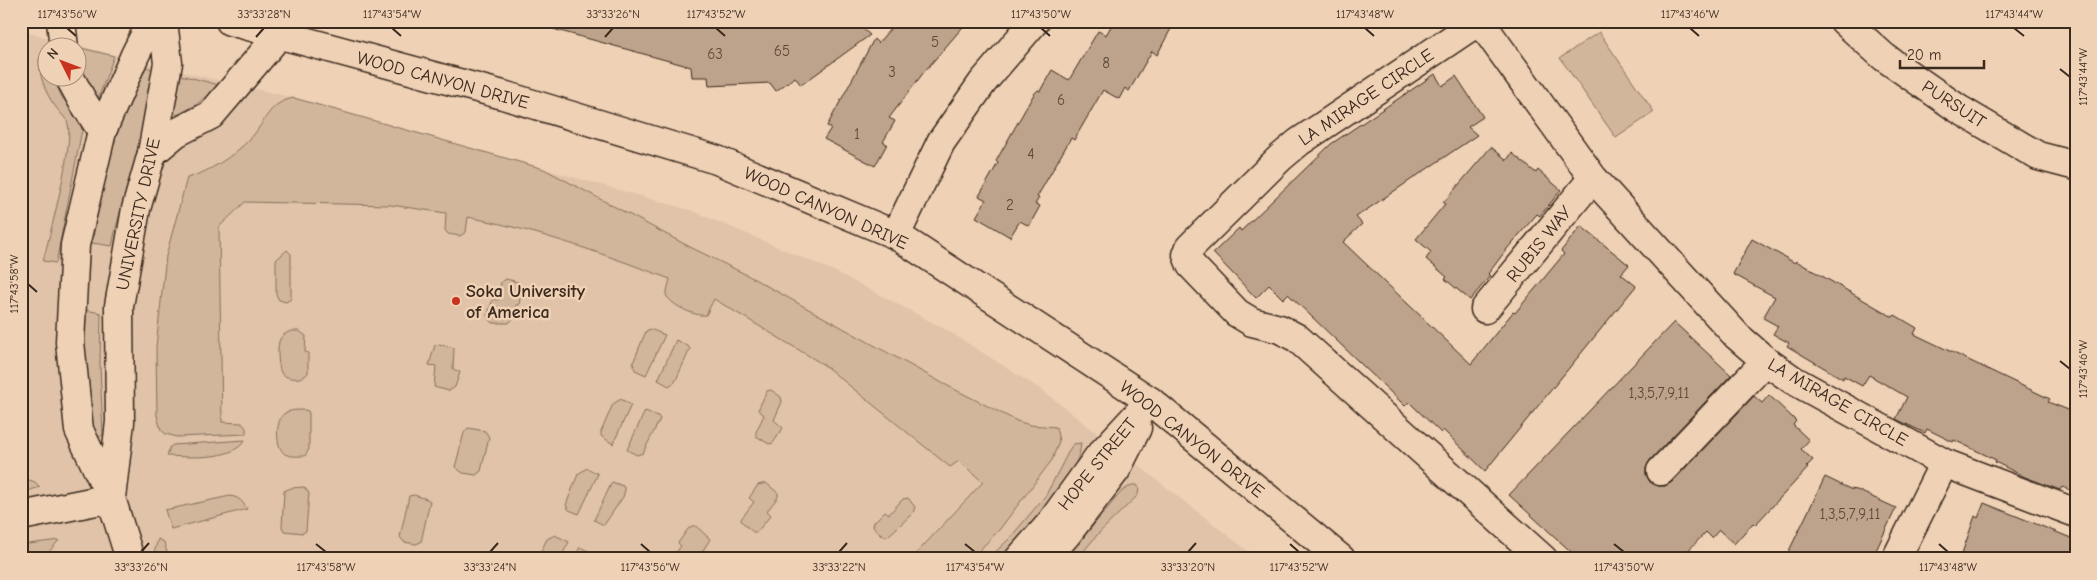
<svg xmlns="http://www.w3.org/2000/svg" width="2097" height="580" viewBox="0 0 2097 580" font-family="'Comic Neue',sans-serif">
<style>
.built{fill:#e0c3a8;fill-rule:evenodd}
.green{fill:#d1b69c;stroke:#86705d}
.building{fill:#bda38b;stroke:#3b2a1e}
.lines{fill:none;stroke-linecap:round;stroke-linejoin:round}
.minor-casing{stroke:#3b2a1e;stroke-width:31}
.tertiary-casing{stroke:#3b2a1e;stroke-width:31}
.secondary-casing{stroke:#3b2a1e;stroke-width:31}
.minor{stroke:#efd1b5;stroke-width:28}
.tertiary{stroke:#efd1b5;stroke-width:28}
.secondary{stroke:#efd1b5;stroke-width:28}
.ticks{fill:none;stroke:#3b2a1e;stroke-width:2}
.poi-dot{fill:#c8321e;stroke:#efd1b5;stroke-width:2}
.labels{text-anchor:middle;stroke-width:5;stroke-linejoin:round;paint-order:stroke}
.number-label{font-size:15px;fill:#5c4839}
.street-label{font-size:18px;fill:#3b2a1e;stroke:#efd1b5}
.poi-label{font-size:18px;font-weight:bold;fill:#3b2a1e;stroke:#efd1b5;text-anchor:start}
.neatline{fill:none;stroke:#3b2a1e;stroke-width:2}
.ticks-label{font-size:12px;text-anchor:middle;fill:#3b2a1e}
</style>
<rect width="100%" height="100%" fill="#efd1b5"/>
<filter id="ink" filterUnits="userSpaceOnUse"><feTurbulence type="fractalNoise" baseFrequency=".02" numOctaves="2"/><feDisplacementMap in="SourceGraphic" scale="10" xChannelSelector="R" yChannelSelector="G"/><feConvolveMatrix kernelMatrix="1 2 1 2 8 2 1 2 1" color-interpolation-filters="sRGB"/></filter>
<g filter="url(#ink)">
<path class="built" d="M21,29L25,32L149,64L294,98L693,211L836,272L945,329L1043,391L1258,559H21ZM48,48H78V78H48Z"/>
<path class="green" d="M1599,32L1654,112L1616,138L1560,58Z
M73,46L114,56L98,99C85,83 78,68 78,48Z
M47,52L48,78H53L62,97L81,123L82,130L56,263L43,261C49,238 76,138 67,121C64,116 58,111 55,106C45,93 39,75 39,59Z
M145,66L153,70C148,131 124,187 112,246L92,243L103,185L124,106Z
M181,75L219,85L196,105L177,115L171,109Z
M294,98L544,169L690,247L747,275L946,385L1017,421L1030,425L1056,427L1059,441L1052,460L999,530L971,559H911L983,482L959,461L950,467L824,365L714,299L706,315C695,317 671,305 666,295L670,279C604,254 537,230 468,217L466,232L460,236L448,234L445,230L446,213L391,205L245,202L219,227L222,422L242,423L246,428V434L177,437L166,434L161,430L157,416L156,347L166,256L187,178C211,171 232,157 250,139C267,121 267,103 294,98Z
M287,250L291,254V299L286,302L279,300L276,294V260Z
M506,279L518,282L522,286L519,305H516L512,320L509,323H493L487,316L493,299L498,300L501,282Z
M80,309L101,313L100,365L103,435L100,437L94,434L83,365Z
M650,329L665,335L646,375L635,370L633,363L646,331Z
M291,331H299L306,336L305,352L308,353V373C303,380 289,380 282,374C278,371 277,347 279,342C280,336 286,333 291,331Z
M676,340L688,346L690,349L675,382L669,386L658,380Z
M439,344L454,348L453,369L460,372L455,387L449,391L434,387L436,366L429,365L435,345Z
M771,390L781,397L782,402L774,420L783,428L773,443L769,444L756,436V432L764,415L758,410L767,391Z
M621,399L631,405L613,444L601,436V432L613,404Z
M305,410L308,411L309,414V449L305,456C299,456 290,457 285,454C275,448 275,419 285,413C290,410 298,410 305,410Z
M645,411L658,416L660,419L643,453L637,455L627,450Z
M468,428L485,431L489,437L481,471L476,475L463,473L455,467L464,433Z
M245,440C233,461 188,457 167,456L170,447L173,445Z
M1081,443C1080,478 1024,535 1000,559H988L1010,538L1046,495L1071,447L1074,444Z
M587,468L598,474L579,514L569,510L566,505L578,474Z
M29,480L35,482L40,487L21,493V481Z
M612,482L623,486L625,490L623,497L604,525L594,520Z
M766,483L778,493V497L767,511L771,515L757,532H753L742,522L741,519L754,502L749,498L758,485Z
M1132,485H1137L1139,488L1138,495L1098,534L1077,559H1065L1122,491Z
M304,487L309,493L306,531L303,533L284,531L282,527L284,491L291,488Z
M414,495L427,499L430,501L421,542L416,544L404,542L400,537L409,496Z
M230,496C239,497 243,502 247,509L171,529L165,510Z
M908,498L915,507L913,513L887,537L880,534L873,526L874,522L885,511L889,514L903,499Z
M692,526H696L710,539L698,559H671L681,546L678,543L688,529Z
M555,535L569,542L560,559H537L547,539Z
M158,539L164,542L169,559H156L154,553Z
M59,540L43,559H21V545Z
M580,547L592,553L593,559H574Z"/>
<path class="building" d="M554,21H683L681,28L854,21L870,35L801,85L795,77L776,91L770,83L709,86L708,77H692L691,67L553,29Z
M897,21H968L924,72L889,118L895,121L883,142L887,144L875,166L824,139L831,128L827,126L874,39L878,43Z
M1114,21H1175L1157,55L1152,51L1129,91L1125,88L1119,99L1103,90L1074,140L1071,138L1037,197L1039,198L1035,204L1040,206L1029,226L1020,221L1010,237L976,217L986,200L979,196L998,163L996,161L1034,94L1038,90L1040,91L1052,70L1069,80L1098,31L1106,35Z
M1435,74L1442,86L1456,76L1483,117L1468,127L1477,135L1356,217L1362,224L1343,242L1471,364L1513,312L1515,313L1564,254L1561,251L1581,226L1629,265L1621,274L1636,286L1485,471L1443,430L1441,433L1409,402L1405,406L1288,294L1283,299L1269,285L1256,298L1213,253L1239,228L1241,231L1331,144Z
M1491,147L1507,160L1512,153L1536,173L1538,170L1561,190L1540,216L1537,214L1506,250L1488,274L1490,276L1470,300L1445,279L1447,277L1426,259L1431,252L1416,239L1445,204L1443,203Z
M1752,239L1795,263L1796,261L1893,317L1895,315L1917,328L1914,334L2050,399L2048,402L2076,413V492L2062,487L2060,490L2025,477L1995,462L1996,460L1954,440L1953,442L1927,429L1925,433L1902,422L1896,419L1907,397L1869,375L1862,386L1844,376L1843,379L1787,346L1789,343L1773,334L1778,326L1763,318L1775,297L1733,274Z
M1674,322L1731,375L1650,460L1646,468V475L1650,482L1658,486H1665L1672,482L1754,396L1762,403L1769,395L1796,421L1793,425L1809,440L1801,449L1813,460L1806,467L1808,468L1755,525L1753,523L1734,544L1719,530L1712,538L1706,532L1680,559H1579L1509,495Z
M1825,477L1850,489L1857,490L1896,508L1872,559H1785Z
M1984,503L2076,540V559H1960L1975,516L1978,518Z"/>
<g class="lines">
<defs>
<path id="minor" d="M896,235L941,142L983,82L1035,21
M1485,309L1593,178
M1661,471L1766,361
M1543,559L1297,338L1280,329L1252,322L1237,313L1191,265L1187,255L1190,247L1280,158L1299,142L1470,27L1478,25L1487,31L1593,178L1737,336L1766,361L1793,380L1944,463L2076,513
M1896,559L1944,463"/>
<path id="tertiary" d="M1844,21L1884,57L1957,108L2038,156L2076,166
M111,498L120,422L119,306L136,209L152,153L168,63L163,21
M21,516L111,498
M130,559L111,498L79,430L70,342L75,245L102,131L135,55L152,21
M1019,559L1050,524L1099,456L1150,401
M1045,559L1067,534L1116,470L1137,428"/>
<path id="secondary" d="M61,21L64,48
M230,21L503,95L717,160L896,235L1150,401L1341,559
M70,78L82,100L102,131
M152,153L176,133L211,115L279,35"/>
</defs>
<use href="#minor" class="minor-casing"/>
<use href="#tertiary" class="tertiary-casing"/>
<use href="#secondary" class="secondary-casing"/>
<use href="#minor" class="minor"/>
<use href="#tertiary" class="tertiary"/>
<use href="#secondary" class="secondary"/>
</g>
</g>
<path class="ticks" d="M67,28L76,36M392,28L401,36M716,28L725,36M1041,28L1050,36M1365,28L1374,36M1690,28L1699,36M2014,28L2024,36M256,37L264,28M605,37L613,28M2060,69L2070,77M28,284L37,292M2060,361L2070,369M316,544L326,552M641,544L650,552M965,544L975,552M1290,544L1299,552M1614,544L1624,552M1939,544L1948,552M141,552L149,543M490,552L498,543M839,552L847,543M1188,552L1196,543"/>
<circle class="poi-dot" cx="456" cy="301" r="5"/>
<g class="labels">
<g class="number-label">
<text x="935" y="47">5</text>
<text x="782" y="56">65</text>
<text x="715" y="59">63</text>
<text x="1106" y="68">8</text>
<text x="892" y="77">3</text>
<text x="1061" y="105">6</text>
<text x="857" y="139">1</text>
<text x="1031" y="159">4</text>
<text x="1010" y="210">2</text>
<text x="1659" y="398">1,3,5,7,9,11</text>
<text x="1850" y="519">1,3,5,7,9,11</text>
</g>
<g class="street-label">
<text transform="translate(443 80) rotate(15)" y="6">WOOD CANYON DRIVE</text>
<text transform="translate(1366 97) rotate(-34)" y="6">LA MIRAGE CIRCLE</text>
<text transform="translate(1954 104) rotate(33)" y="6">PURSUIT</text>
<text transform="translate(826 208) rotate(24)" y="6">WOOD CANYON DRIVE</text>
<text transform="translate(138 214) rotate(-78)" y="6">UNIVERSITY DRIVE</text>
<text transform="translate(1539 244) rotate(-51)" y="6">RUBIS WAY</text>
<text transform="translate(1838 402) rotate(30)" y="6">LA MIRAGE CIRCLE</text>
<text transform="translate(1192 439) rotate(38)" y="6">WOOD CANYON DRIVE</text>
<text transform="translate(1097 464) rotate(-51)" y="6">HOPE STREET</text>
</g>
<g class="poi-label">
<text x="466" y="297">Soka University<tspan x="466" dy="21">of America</tspan></text>
</g>
</g>
<rect width="2097" height="580" fill="none" stroke="#efd1b5" stroke-width="55"/>
<g transform="translate(62 62) rotate(312)"><circle r="24" fill="#efd1b5" stroke="#a78e79"/>
<path d="M0-4L9 19L0 12L-9 19Z" fill="#c8321e"/>
<text y="-8" font-size="14" font-weight="bold" text-anchor="middle" fill="#3b2a1e">N</text>
</g>
<path d="M1900 60v8h84v-8" fill="none" stroke="#3b2a1e" stroke-width="2.5"/>
<text x="1907" y="60" font-size="15" fill="#3b2a1e" stroke="#efd1b5" stroke-width="4" paint-order="stroke">20 m</text>
<rect x="28" y="28" width="2042" height="524" class="neatline"/>
<g class="ticks-label">
<text x="67" y="18">117°43'56"W</text>
<text x="264" y="18">33°33'28"N</text>
<text x="392" y="18">117°43'54"W</text>
<text x="613" y="18">33°33'26"N</text>
<text x="716" y="18">117°43'52"W</text>
<text x="1041" y="18">117°43'50"W</text>
<text x="1365" y="18">117°43'48"W</text>
<text x="1690" y="18">117°43'46"W</text>
<text x="2014" y="18">117°43'44"W</text>
<text transform="translate(2083 77) rotate(-90)" y="4">117°43'44"W</text>
<text transform="translate(14 284) rotate(-90)" y="4">117°43'58"W</text>
<text transform="translate(2083 369) rotate(-90)" y="4">117°43'46"W</text>
<text x="141" y="571">33°33'26"N</text>
<text x="326" y="571">117°43'58"W</text>
<text x="490" y="571">33°33'24"N</text>
<text x="650" y="571">117°43'56"W</text>
<text x="839" y="571">33°33'22"N</text>
<text x="975" y="571">117°43'54"W</text>
<text x="1188" y="571">33°33'20"N</text>
<text x="1299" y="571">117°43'52"W</text>
<text x="1624" y="571">117°43'50"W</text>
<text x="1948" y="571">117°43'48"W</text>
</g>
</svg>
